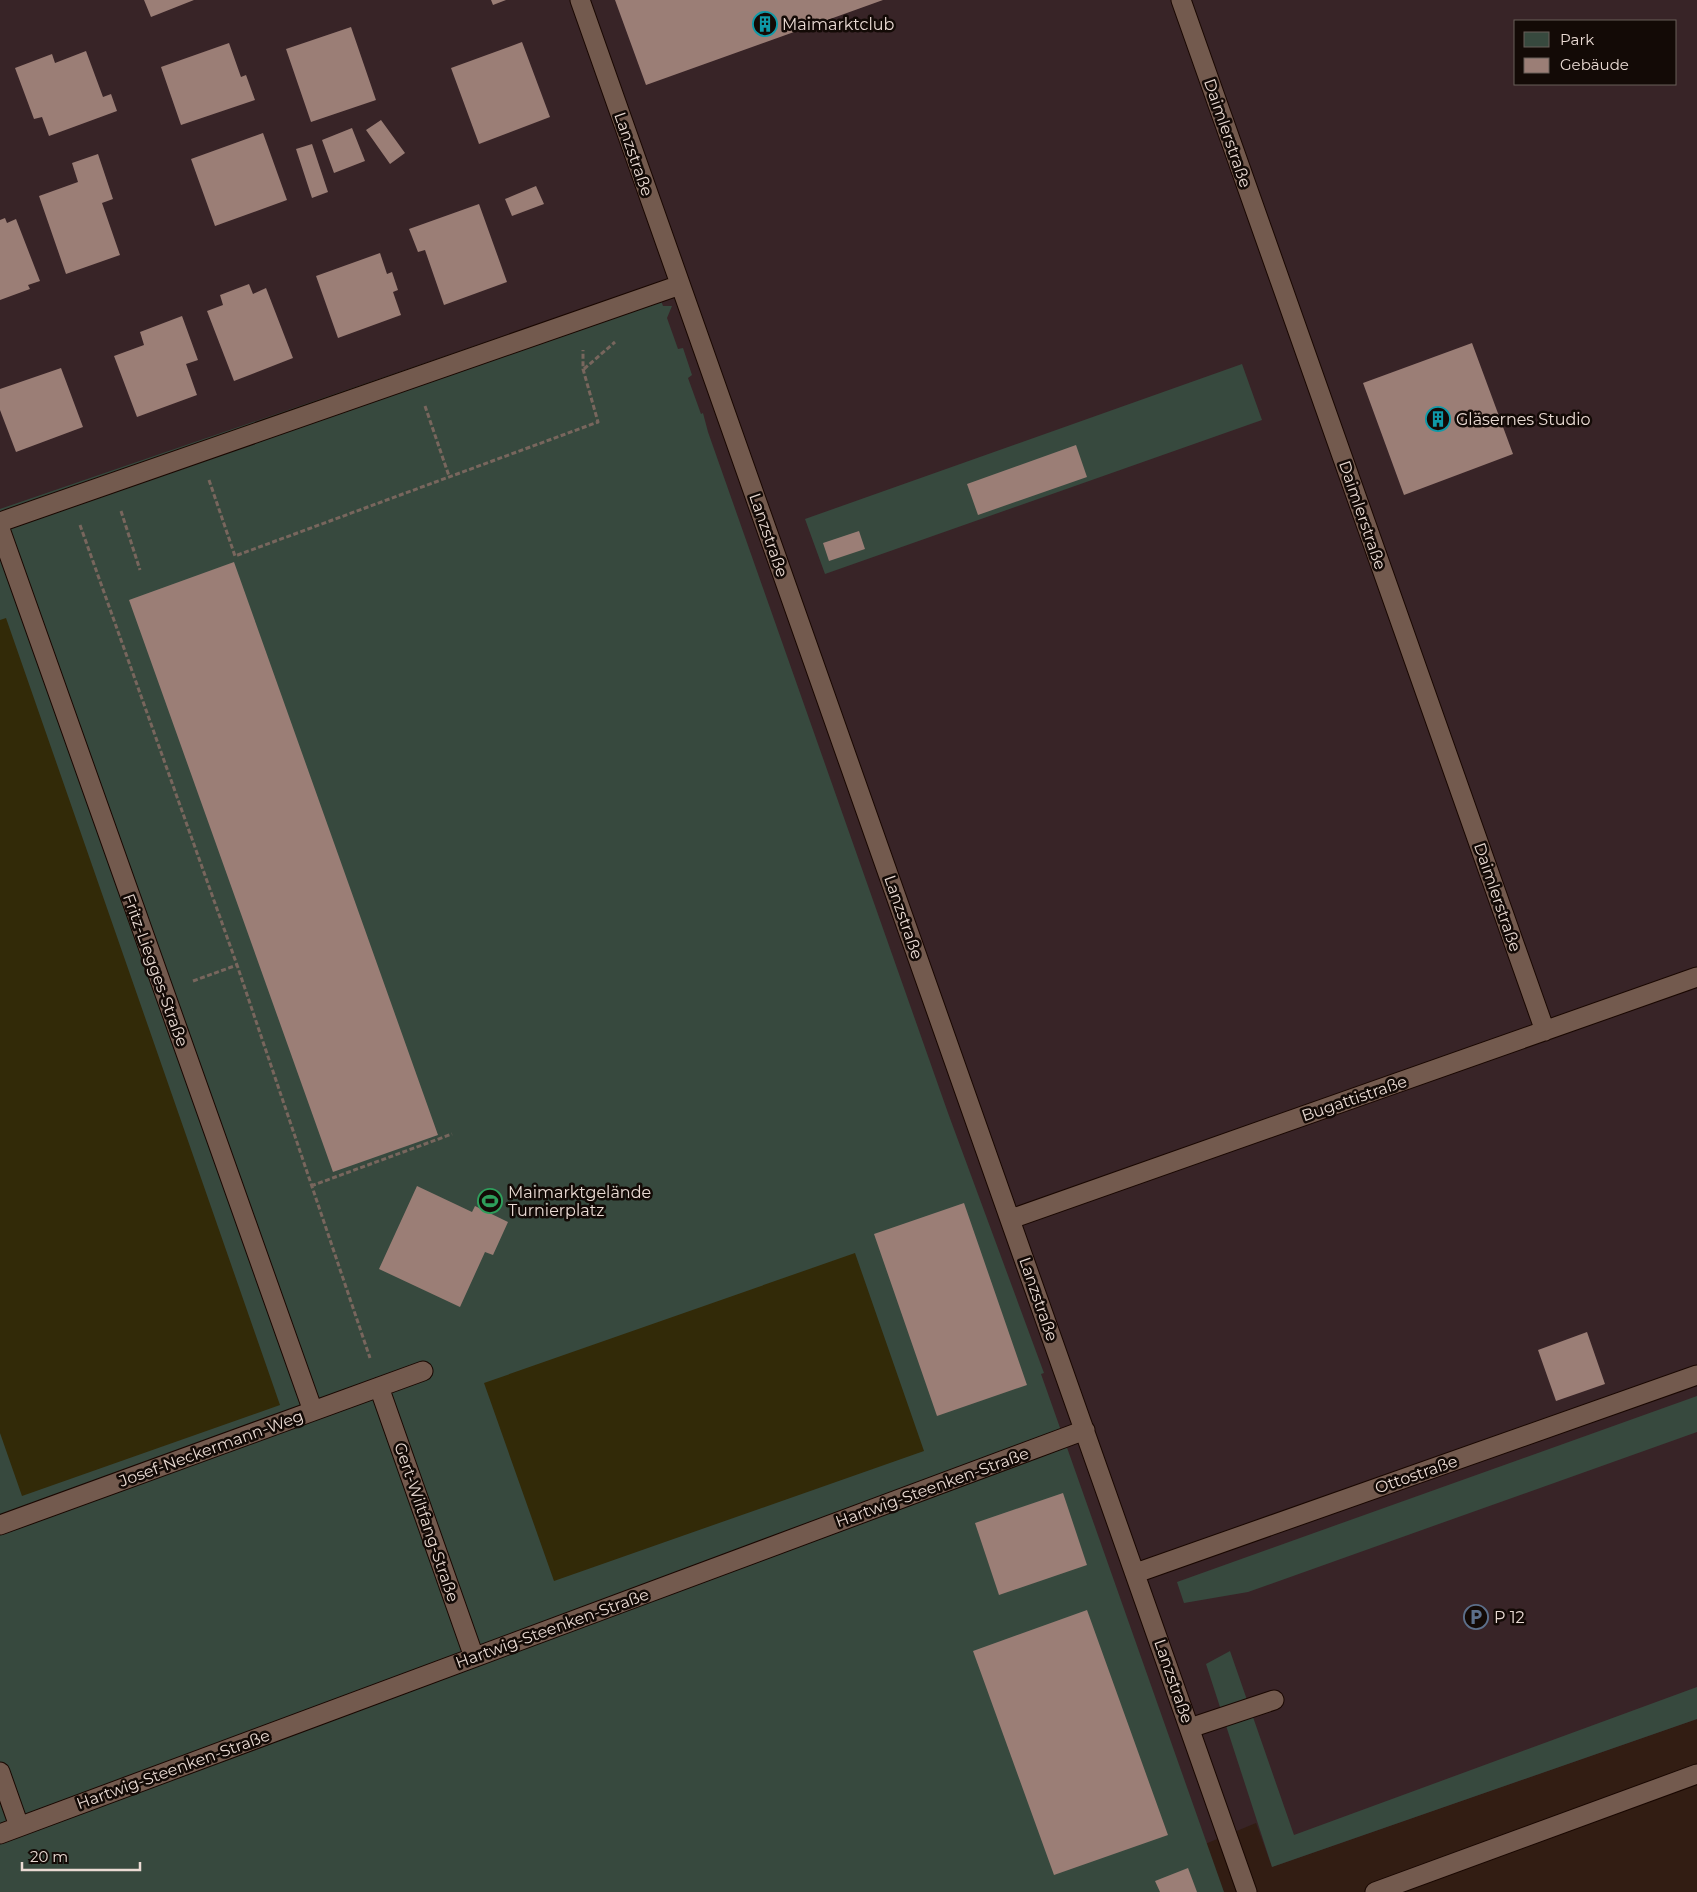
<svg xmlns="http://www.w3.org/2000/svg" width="1697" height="1892" viewBox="0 0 1697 1892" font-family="Montserrat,sans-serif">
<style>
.commercial{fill:#382427;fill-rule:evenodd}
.green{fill:#37493e}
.sand{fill:#322a08}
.building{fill:#9b7e76}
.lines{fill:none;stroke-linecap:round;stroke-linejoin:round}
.lane-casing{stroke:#190701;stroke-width:21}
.path{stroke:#78665d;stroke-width:3;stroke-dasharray:5 2.5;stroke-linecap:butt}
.lane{stroke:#735a4e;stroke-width:19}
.labels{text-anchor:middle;stroke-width:5;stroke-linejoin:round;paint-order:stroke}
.poi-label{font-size:16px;fill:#eadbd4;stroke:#130a06;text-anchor:start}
.street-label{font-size:16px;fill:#eadbd4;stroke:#130a06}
</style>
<rect width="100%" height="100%" fill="#321d13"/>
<path class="commercial" d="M0,0H1697V1719L1272,1867L1256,1823L1089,1892H0ZM1516,21H1676V84H1516Z"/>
<path class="green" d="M655,284L663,306H672L667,318L678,349L683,348L692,375L688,378L701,414L703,413L708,432L948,1113L1044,1373L1041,1374L1224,1892H0V509Z
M1242,364L1262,420L825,574L805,519Z
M1697,1396V1432L1248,1592L1184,1603L1177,1582Z
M1230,1651L1294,1835L1697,1687V1719L1272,1867L1206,1664Z"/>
<path class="sand" d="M6,618L280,1405L22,1496L0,1433V620Z
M855,1253L924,1451L554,1581L484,1383Z"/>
<path class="building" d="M144,0H194L151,17Z
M491,0H506L493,5Z
M615,0H883L646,85Z
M351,27L376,100L311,122L286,49Z
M522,42L550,117L479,144L451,68Z
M229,43L241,77L246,75L255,100L181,125L161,67Z
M86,51L103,97L111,94L117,111L49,136L42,117L34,119L15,68L52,54L55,63Z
M381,120L405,153L390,164L366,130Z
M352,128L365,161L334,173L322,140Z
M263,133L287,200L215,226L191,159Z
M312,144L328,192L312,198L296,149Z
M98,154L113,199L102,203L120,255L66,274L39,196L78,182L72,163Z
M536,186L544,204L512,216L505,199Z
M479,204L507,282L444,305L425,250L418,252L409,229Z
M5,218L7,223L16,219L40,281L28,285L30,289L0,300V220Z
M380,253L387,274L392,272L398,290L393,292L401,315L338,338L316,276Z
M249,284L253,294L266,288L293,358L234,381L207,311L223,305L220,295Z
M182,316L198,360L186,364L197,395L137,417L114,356L144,345L140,332Z
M1472,343L1513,454L1404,495L1363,383Z
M61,368L83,427L16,452L0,410V389Z
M1076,445L1087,477L978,515L967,484Z
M859,531L865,549L829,561L823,543Z
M234,562L438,1135L333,1172L129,600Z
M417,1186L472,1212L475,1206L508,1222L493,1255L485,1252L460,1307L379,1269Z
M964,1203L1027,1385L937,1416L874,1234Z
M1587,1332L1605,1384L1556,1401L1538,1350Z
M1063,1493L1087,1565L999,1595L975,1523Z
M1087,1610L1168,1835L1054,1875L973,1651Z
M1188,1868L1197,1892H1160L1155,1881Z"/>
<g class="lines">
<defs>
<path id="lane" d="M580,0L1247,1892
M1181,0L1545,1031
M0,522L680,285
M0,529L313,1411
M1011,1219L1697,977
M379,1387L474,1657
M0,1525L423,1371
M1136,1573L1697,1375
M1190,1728L1274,1700
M0,1772L19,1826
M0,1834L1085,1430
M1375,1892L1697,1774"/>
</defs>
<use href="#lane" class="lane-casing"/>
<path class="path" d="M584,369L615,342
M425,406L449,476
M209,480L235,556L598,422L583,369V350
M121,511L140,570
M80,525L237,965
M193,981L237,965L370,1358
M311,1186L452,1134"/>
<use href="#lane" class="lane"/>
</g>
<defs>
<symbol id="building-ring" viewBox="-11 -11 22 22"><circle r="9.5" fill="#130a06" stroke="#0f9aa8" stroke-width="1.5"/><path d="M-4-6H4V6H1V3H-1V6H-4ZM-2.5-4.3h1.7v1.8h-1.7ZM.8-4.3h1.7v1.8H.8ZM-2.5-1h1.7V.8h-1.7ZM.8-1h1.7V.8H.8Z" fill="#0f9aa8"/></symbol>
<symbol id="stadium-ring" viewBox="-11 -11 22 22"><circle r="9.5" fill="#130a06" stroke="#2e9e5b" stroke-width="1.5"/><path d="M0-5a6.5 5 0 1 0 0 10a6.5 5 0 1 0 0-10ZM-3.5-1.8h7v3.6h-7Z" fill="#2e9e5b"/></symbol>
<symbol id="parking-ring" viewBox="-11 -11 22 22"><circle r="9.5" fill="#130a06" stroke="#5c6f8a" stroke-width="1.5"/><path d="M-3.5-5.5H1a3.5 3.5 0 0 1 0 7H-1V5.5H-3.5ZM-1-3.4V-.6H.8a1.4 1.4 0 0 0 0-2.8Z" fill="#5c6f8a"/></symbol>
</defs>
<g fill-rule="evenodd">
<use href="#building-ring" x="751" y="10" width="28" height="28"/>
<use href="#building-ring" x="1424" y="405" width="28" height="28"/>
<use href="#stadium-ring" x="476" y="1187" width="28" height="28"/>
<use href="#parking-ring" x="1462" y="1603" width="28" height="28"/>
</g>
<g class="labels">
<g class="poi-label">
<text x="782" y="30">Maimarktclub</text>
<text x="1456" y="425">Gläsernes Studio</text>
<text x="508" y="1198">Maimarktgelände<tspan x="508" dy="18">Turnierplatz</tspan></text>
<text x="1494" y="1623">P 12</text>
</g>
<g class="street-label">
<text transform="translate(1228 133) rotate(71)" y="6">Daimlerstraße</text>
<text transform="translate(634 154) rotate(71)" y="6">Lanzstraße</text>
<text transform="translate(1363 515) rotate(71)" y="6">Daimlerstraße</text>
<text transform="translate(769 535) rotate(71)" y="6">Lanzstraße</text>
<text transform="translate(1498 897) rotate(71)" y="6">Daimlerstraße</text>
<text transform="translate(904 917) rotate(71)" y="6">Lanzstraße</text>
<text transform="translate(156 970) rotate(70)" y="6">Fritz-Liegges-Straße</text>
<text transform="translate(1354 1098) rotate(-19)" y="6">Bugattistraße</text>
<text transform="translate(1039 1299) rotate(71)" y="6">Lanzstraße</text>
<text transform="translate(211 1448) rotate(-20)" y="6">Josef-Neckermann-Weg</text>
<text transform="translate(1416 1474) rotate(-19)" y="6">Ottostraße</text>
<text transform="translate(932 1487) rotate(-20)" y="6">Hartwig-Steenken-Straße</text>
<text transform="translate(427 1522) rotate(71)" y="6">Gert-Wiltfang-Straße</text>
<text transform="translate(552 1628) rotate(-20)" y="6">Hartwig-Steenken-Straße</text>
<text transform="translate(1174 1681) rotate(71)" y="6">Lanzstraße</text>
<text transform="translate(173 1769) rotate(-20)" y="6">Hartwig-Steenken-Straße</text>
</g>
</g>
<rect x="1514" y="20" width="162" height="65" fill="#130a06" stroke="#695e58"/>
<rect x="1524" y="32" width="25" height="15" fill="#37493e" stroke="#695e58"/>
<text x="1560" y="45" font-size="15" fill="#eadbd4">Park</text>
<rect x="1524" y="58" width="25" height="15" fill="#9b7e76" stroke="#695e58"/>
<text x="1560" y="70" font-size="15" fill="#eadbd4">Gebäude</text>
<path d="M22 1862v8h118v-8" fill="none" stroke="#eadbd4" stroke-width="2.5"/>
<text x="30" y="1862" font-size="15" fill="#eadbd4" stroke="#130a06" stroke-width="4" paint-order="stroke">20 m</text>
</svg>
